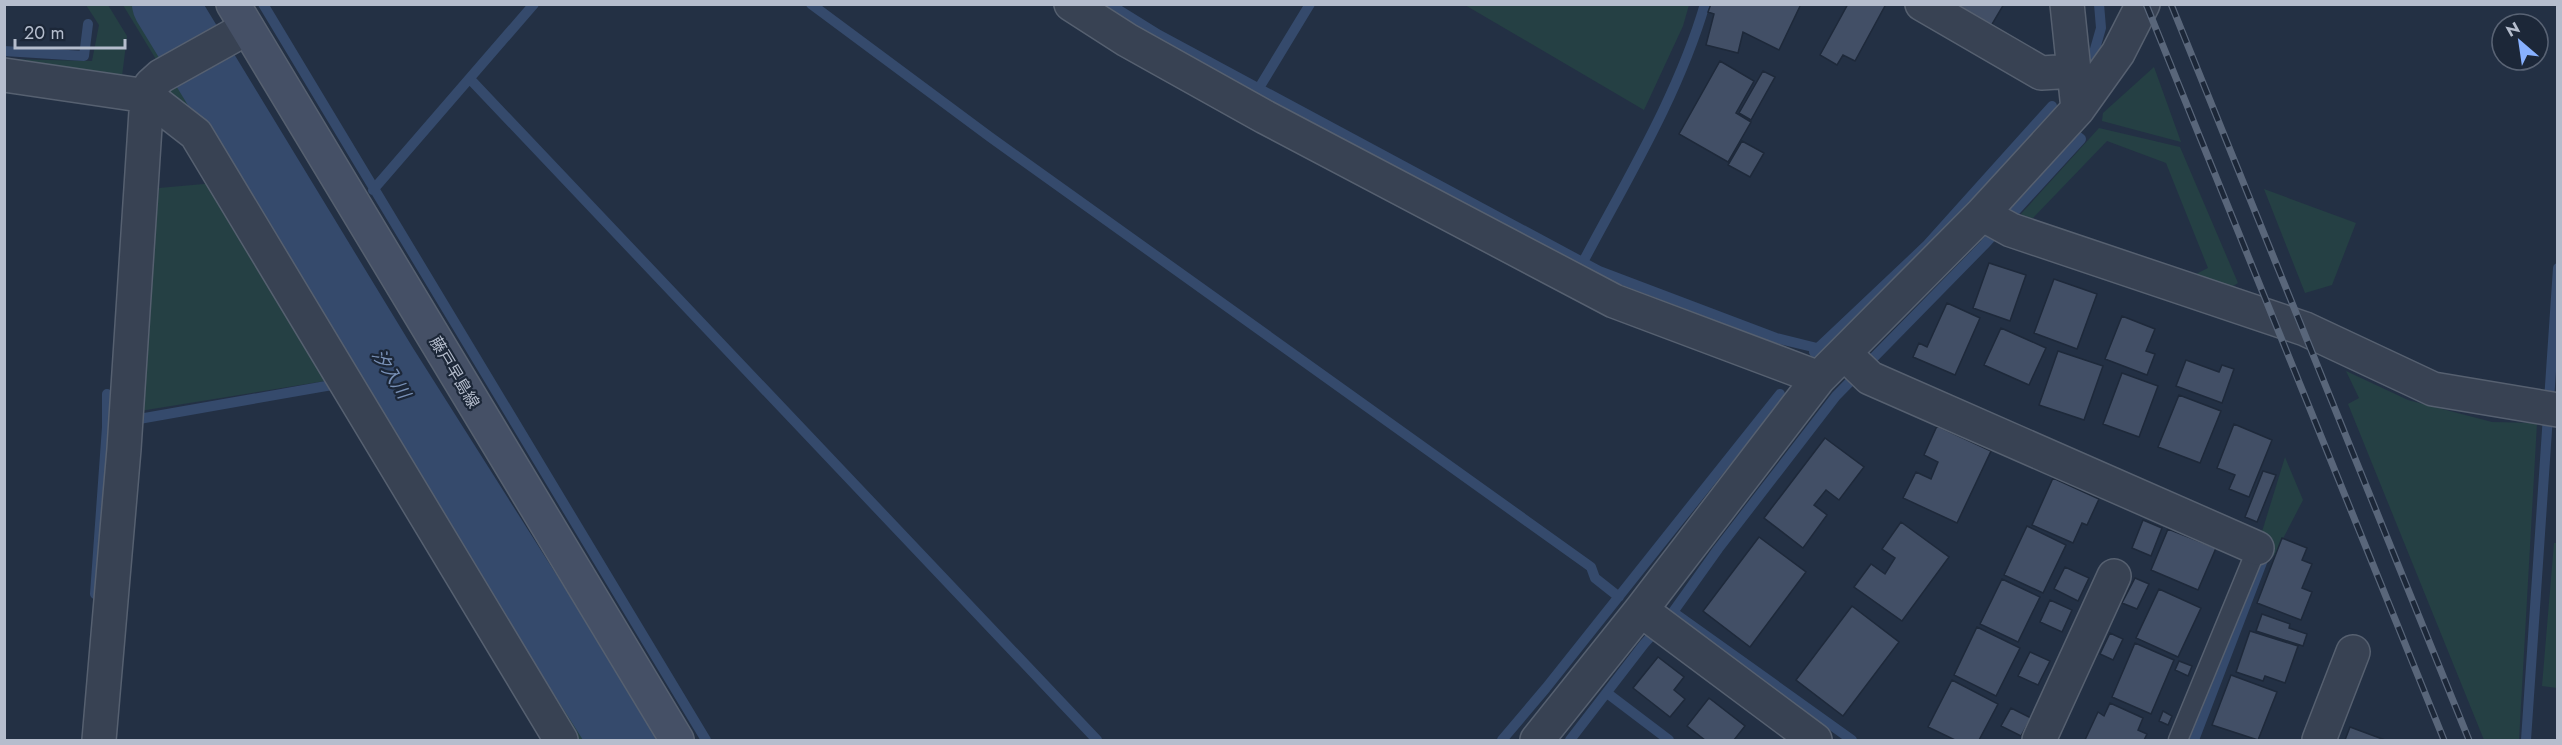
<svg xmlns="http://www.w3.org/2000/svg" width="2562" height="745" viewBox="0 0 2562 745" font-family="Jost,'Noto Sans JP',sans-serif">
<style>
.green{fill:#254044}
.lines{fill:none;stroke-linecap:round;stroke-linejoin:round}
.stream{stroke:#354a6c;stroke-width:10}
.river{stroke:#354a6c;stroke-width:66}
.building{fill:#424f66;stroke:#1e293a;stroke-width:1.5}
.lane-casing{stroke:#566070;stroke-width:21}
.street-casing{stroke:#566070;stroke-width:36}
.secondary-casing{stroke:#566070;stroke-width:36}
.lane{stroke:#384253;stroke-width:18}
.street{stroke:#384253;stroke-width:33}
.secondary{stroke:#455066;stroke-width:33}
.rail-casing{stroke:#59667a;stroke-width:7}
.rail{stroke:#1c2738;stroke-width:4.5;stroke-dasharray:14;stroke-linecap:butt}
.labels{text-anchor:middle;stroke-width:4.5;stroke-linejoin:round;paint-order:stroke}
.street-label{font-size:16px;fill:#b5bdcd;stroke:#1c2738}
.water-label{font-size:18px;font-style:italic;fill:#7991b7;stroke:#1c2738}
</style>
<rect width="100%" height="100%" fill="#233044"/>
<path class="green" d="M86,5H108L127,36L122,76L4,59L92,61L99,25Z
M123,5H152L178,48L157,61Z
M1465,5H1689L1683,26L1644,110Z
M2154,67L2181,142L2102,121L2103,113Z
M194,74L422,456L595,740H570L170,99L171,86Z
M2099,128L2180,147L2238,283L2230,288L2170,270L2196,274L2208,268L2166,163L2107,141L2030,221L2021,214Z
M215,183L331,380L140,411L159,188Z
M2264,189L2356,223L2332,285L2305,293Z
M2346,371L2408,400L2492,422L2537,423L2519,740H2484L2348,404L2359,398Z
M2285,457L2303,500L2274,556L2261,535Z
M2554,543H2558L2557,688L2542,686Z"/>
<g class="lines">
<path class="stream" d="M263,4L706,740
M811,4L990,137L1591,567L1595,578L1619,597
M1109,4L1159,35L1599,271L1776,338L1817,348
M4,51L84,56L88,24
M2091,63L2101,28L2099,4
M470,79L1097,740
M1259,88L1310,4
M373,190L534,4
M1583,262C1627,179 1678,96 1705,4
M1814,352L1926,246L2052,106
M367,371L384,364
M139,419L332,385
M95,594L107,427V394
M1673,612L1852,740
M1607,693L1669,740
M1502,740L1546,688L1780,394
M1570,740L1644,644L1673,612L1718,549L1836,396L1984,245L2081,139L2076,135
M2194,740L2266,552
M2526,740L2558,268"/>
<path class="river" d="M165,4L384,364L622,740"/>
</g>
<path class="building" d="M1711,4H1801L1779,50L1743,32L1738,53L1706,45L1714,14L1708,12Z
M1848,4H1886L1855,61L1843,55L1837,65L1820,55Z
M1954,4H2004L1991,26Z
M1720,61L1754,81L1736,113L1751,122L1728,162L1679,134Z
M1763,71L1775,77L1751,120L1739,113Z
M1742,141L1764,153L1750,177L1728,165Z
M1989,263L2026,275L2010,321L1973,308Z
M2054,279L2097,294L2077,349L2034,333Z
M1947,303L1980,318L1955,375L1913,357L1919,343L1927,347Z
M2122,316L2155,329L2146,351L2155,354L2147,375L2105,359Z
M2001,328L2046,348L2029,385L1984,365Z
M2058,351L2103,366L2084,420L2039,405Z
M2186,360L2219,372L2222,365L2234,369L2222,403L2176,386Z
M2122,373L2158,386L2139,437L2103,424Z
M2179,395L2221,411L2200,463L2158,447Z
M2234,424L2272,440L2249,497L2229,489L2235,475L2217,468Z
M1937,426L1991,451L1957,523L1903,498L1916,472L1931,479L1938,462L1924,455Z
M1825,438L1864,467L1839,500L1826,490L1814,505L1827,515L1803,548L1764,518Z
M2263,471L2276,475L2257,522L2245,517Z
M2053,478L2099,499L2087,525L2082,523L2073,543L2032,525Z
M2143,520L2162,528L2151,556L2132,548Z
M1901,522L1949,557L1902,621L1854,587L1871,564L1885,574L1895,558L1882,549Z
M2027,526L2066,545L2043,593L2004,575Z
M2168,529L2216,548L2198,590L2151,570Z
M1759,537L1806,572L1750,647L1703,611Z
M2282,538L2307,548L2302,560L2312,564L2302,588L2312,592L2301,620L2257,603Z
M2065,567L2089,578L2078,601L2054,589Z
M2135,578L2149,584L2137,609L2122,603Z
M2002,579L2040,597L2018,642L1980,624Z
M2159,589L2201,608L2178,657L2136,638Z
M2050,600L2072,610L2062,632L2040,622Z
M1852,606L1899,642L1843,716L1796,680Z
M2262,614L2290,624L2289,628L2307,634L2303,646L2256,631Z
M1977,627L2020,648L1996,696L1954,675Z
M2250,631L2298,646L2285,683L2265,676L2263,681L2236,672Z
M2110,633L2123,639L2113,660L2100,654Z
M2135,643L2174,660L2151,714L2112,697Z
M2030,652L2050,661L2038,685L2018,676Z
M1658,657L1684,677L1674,690L1685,699L1670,717L1633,688Z
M2179,661L2192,666L2188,676L2175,670Z
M2231,675L2277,692L2258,740L2212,725Z
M1952,680L1998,704L1979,740H1955L1928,727Z
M1709,698L1745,726L1734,740H1705L1687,726Z
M2110,703L2143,718L2138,730L2147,734L2144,740H2085L2098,712L2104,716Z
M2011,708L2031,718L2021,736L2001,726Z
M2163,711L2172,716L2168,725L2159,721Z
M2350,727L2385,740H2345Z"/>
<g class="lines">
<defs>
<path id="lane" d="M2178,740L2257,548"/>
<path id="street" d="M1071,4L1127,40L1265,117L1614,301L1819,378
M1922,4L2041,73L2075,71
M4,75L147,96L196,134L561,740
M2078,109L2118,53L2143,4
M1982,214L2011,230L2305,329L2433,389L2558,410
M1844,353L1870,378L2257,548
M1641,610L1815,740
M99,740L124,449L147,96L151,85L161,76L247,28
M1537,740L1641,610L1819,378L1982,214L2078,109L2067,4
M2039,740L2114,576
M2319,740L2353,652"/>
<path id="secondary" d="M233,4L677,740"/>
</defs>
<use href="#lane" class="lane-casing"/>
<use href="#street" class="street-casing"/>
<use href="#secondary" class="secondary-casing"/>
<use href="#lane" class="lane"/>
<use href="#street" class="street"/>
<use href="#secondary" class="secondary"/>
<defs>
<path id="rail" d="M2146,4L2444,740
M2171,4L2469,740"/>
</defs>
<use href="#rail" class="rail-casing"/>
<use href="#rail" class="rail"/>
</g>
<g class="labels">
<g class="street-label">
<text transform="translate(455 372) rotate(59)" y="6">藤戸早島線</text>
</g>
<g class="water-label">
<text transform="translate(391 374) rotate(58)" y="6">汐入川</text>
</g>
</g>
<rect width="2562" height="745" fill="none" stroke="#b5bdcd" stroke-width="12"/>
<g transform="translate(2520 42) rotate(331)"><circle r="28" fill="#1c2738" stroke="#596374" stroke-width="1.5"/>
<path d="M0-4.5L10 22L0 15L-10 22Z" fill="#88b1ff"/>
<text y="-9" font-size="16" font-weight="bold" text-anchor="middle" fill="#b5bdcd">N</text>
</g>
<path d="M15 39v9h110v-9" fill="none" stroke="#b5bdcd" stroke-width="3"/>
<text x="24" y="39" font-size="18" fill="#b5bdcd" stroke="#1c2738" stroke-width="4.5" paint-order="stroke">20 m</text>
</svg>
